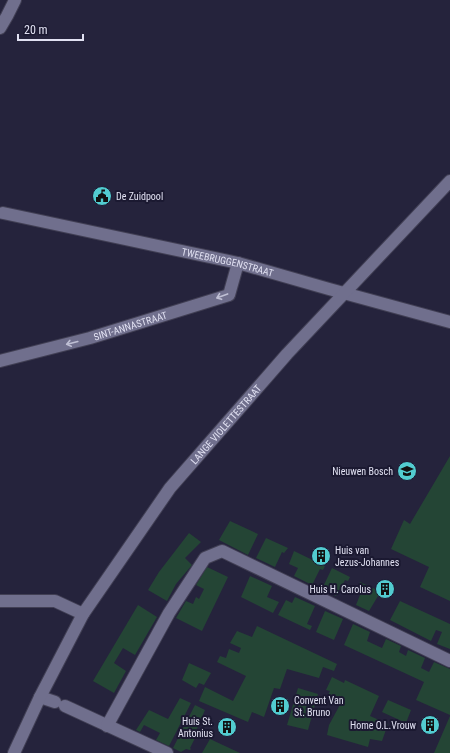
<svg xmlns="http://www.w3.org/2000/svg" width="450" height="753" viewBox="0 0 450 753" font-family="'Roboto Condensed',sans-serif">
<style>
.green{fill:#244535}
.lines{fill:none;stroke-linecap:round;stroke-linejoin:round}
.minor-casing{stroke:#413f54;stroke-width:14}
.minor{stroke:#706f8d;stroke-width:12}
.oneway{stroke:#bfbfd4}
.labels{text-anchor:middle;stroke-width:4;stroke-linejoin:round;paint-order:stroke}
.poi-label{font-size:10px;fill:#e1e1f2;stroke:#1b1931;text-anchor:end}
.street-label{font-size:10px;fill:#e1e1f2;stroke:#1b1931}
</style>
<rect width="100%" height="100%" fill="#25233c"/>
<path class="green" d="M450,456V601L420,587L429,567L391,549L404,520L410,524Z
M230,521L258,534L248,555L219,540Z
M189,533L201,542L185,558L192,565L176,584L167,601L148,590L159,572Z
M266,538L288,548L284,553L282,552L275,567L256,558Z
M294,551L325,566L323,570L320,569L312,585L294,576L298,568L289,564Z
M207,567L228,577L202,631L176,618L186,601L193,604L196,597L199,599L204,589L196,585Z
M332,568L350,577L348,581L345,580L336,596L322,589Z
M250,576L272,586L267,597L279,602L273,613L241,597Z
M360,582L386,594L383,599L378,596L369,611L356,605L362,590L357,588Z
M295,597L315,606L307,624L312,626L310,630L278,615L286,600L292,603Z
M400,601L450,624V649L437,644L442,632L436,630L431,641L390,620Z
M138,605L157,617L135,655L123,648L114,663L126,671L114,693L93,681Z
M325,611L343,619L334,640L316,632Z
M353,624L370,632L367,641L382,648L386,639L401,646L399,652L406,656L408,650L425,658L421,668L429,672L434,662L450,669V715L416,700L424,682L344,645Z
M257,626L337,664L334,671L323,667L319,678L287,669L280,689L274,688L264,717L252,712L248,722L199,701L205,687L233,701L246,676L217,662L220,656L226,658L229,649L239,653L241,648L230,643L237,631L252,637Z
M189,663L211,673L204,685L199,683L196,688L182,680Z
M332,677L344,683L345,680L379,696L370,716L388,724L382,741L370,739L368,747L327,735L329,725L342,701L328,695L330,691L326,690Z
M298,688L318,694L308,730L287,725Z
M180,698L191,703L169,746L156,740L160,733L144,725L140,732L136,730L149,710L168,719Z
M388,700L411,710L406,723L382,712Z
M195,705L205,710L196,731L201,734L199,738L196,736L190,748L191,749L190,750L186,749L181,752L173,748Z
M450,716V753H434Z
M210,739L240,753H202Z"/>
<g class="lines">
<defs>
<g id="minor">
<path d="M0,28L7,16L15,0"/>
<path id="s1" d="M3,213L238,263L329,289L450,322"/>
<path id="s2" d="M0,361L90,338L229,295L238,263"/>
<path d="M0,601H55L83,614"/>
<path d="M40,697L55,702"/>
<path d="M65,706L167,753"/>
<path d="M107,726L169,613L205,558L222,551L450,661"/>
<path id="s3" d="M14,753L40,697L83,614L170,488L287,354L450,181"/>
</g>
</defs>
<use href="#minor" class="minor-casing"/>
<use href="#minor" class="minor"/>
</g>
<defs><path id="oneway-shaft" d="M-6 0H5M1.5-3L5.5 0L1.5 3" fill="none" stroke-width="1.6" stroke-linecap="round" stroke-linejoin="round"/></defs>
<g class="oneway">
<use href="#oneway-shaft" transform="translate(222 296) rotate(160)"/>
<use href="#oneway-shaft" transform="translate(72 343) rotate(166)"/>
</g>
<defs>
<symbol id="civic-disc" viewBox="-11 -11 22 22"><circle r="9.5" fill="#52ccd0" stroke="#1b1931"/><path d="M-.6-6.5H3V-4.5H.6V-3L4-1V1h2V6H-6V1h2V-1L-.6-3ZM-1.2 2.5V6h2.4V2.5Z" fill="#111"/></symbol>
<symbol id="school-disc" viewBox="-11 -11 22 22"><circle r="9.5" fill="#52ccd0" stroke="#1b1931"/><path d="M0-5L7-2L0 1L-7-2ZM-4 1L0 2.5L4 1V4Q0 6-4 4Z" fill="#111"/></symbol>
<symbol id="building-disc" viewBox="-11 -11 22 22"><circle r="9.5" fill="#52ccd0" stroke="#1b1931"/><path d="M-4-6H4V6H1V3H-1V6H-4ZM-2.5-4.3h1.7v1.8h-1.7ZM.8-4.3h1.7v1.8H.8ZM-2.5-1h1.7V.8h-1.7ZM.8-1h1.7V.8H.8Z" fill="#111"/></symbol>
</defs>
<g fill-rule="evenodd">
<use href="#civic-disc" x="91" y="185" width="22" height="22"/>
<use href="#school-disc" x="396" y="460" width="22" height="22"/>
<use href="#building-disc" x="310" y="545" width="22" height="22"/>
<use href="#building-disc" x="374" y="578" width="22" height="22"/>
<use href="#building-disc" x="269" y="695" width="22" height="22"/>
<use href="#building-disc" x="419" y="714" width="22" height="22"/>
<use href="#building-disc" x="216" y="716" width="22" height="22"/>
</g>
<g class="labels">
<g class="poi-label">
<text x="116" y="200" text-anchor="start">De Zuidpool</text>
<text x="393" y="475">Nieuwen Bosch</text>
<text x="335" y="554" text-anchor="start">Huis van<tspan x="335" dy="12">Jezus-Johannes</tspan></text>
<text x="371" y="593">Huis H. Carolus</text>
<text x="294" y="704" text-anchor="start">Convent Van<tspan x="294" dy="12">St. Bruno</tspan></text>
<text x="213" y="725">Huis St.<tspan x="213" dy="12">Antonius</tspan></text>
<text x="416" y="729">Home O.L.Vrouw</text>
</g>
<g class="street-label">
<text dy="4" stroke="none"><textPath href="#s1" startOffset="230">TWEEBRUGGENSTRAAT</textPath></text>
<text dy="4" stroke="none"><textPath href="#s2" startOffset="135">SINT-ANNASTRAAT</textPath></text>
<text dy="4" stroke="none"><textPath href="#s3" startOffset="393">LANGE VIOLETTESTRAAT</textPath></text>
</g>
</g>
<path d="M18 34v6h65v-6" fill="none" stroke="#e1e1f2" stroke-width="2"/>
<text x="24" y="34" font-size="12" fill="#e1e1f2" stroke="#1b1931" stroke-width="3" paint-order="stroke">20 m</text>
</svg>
